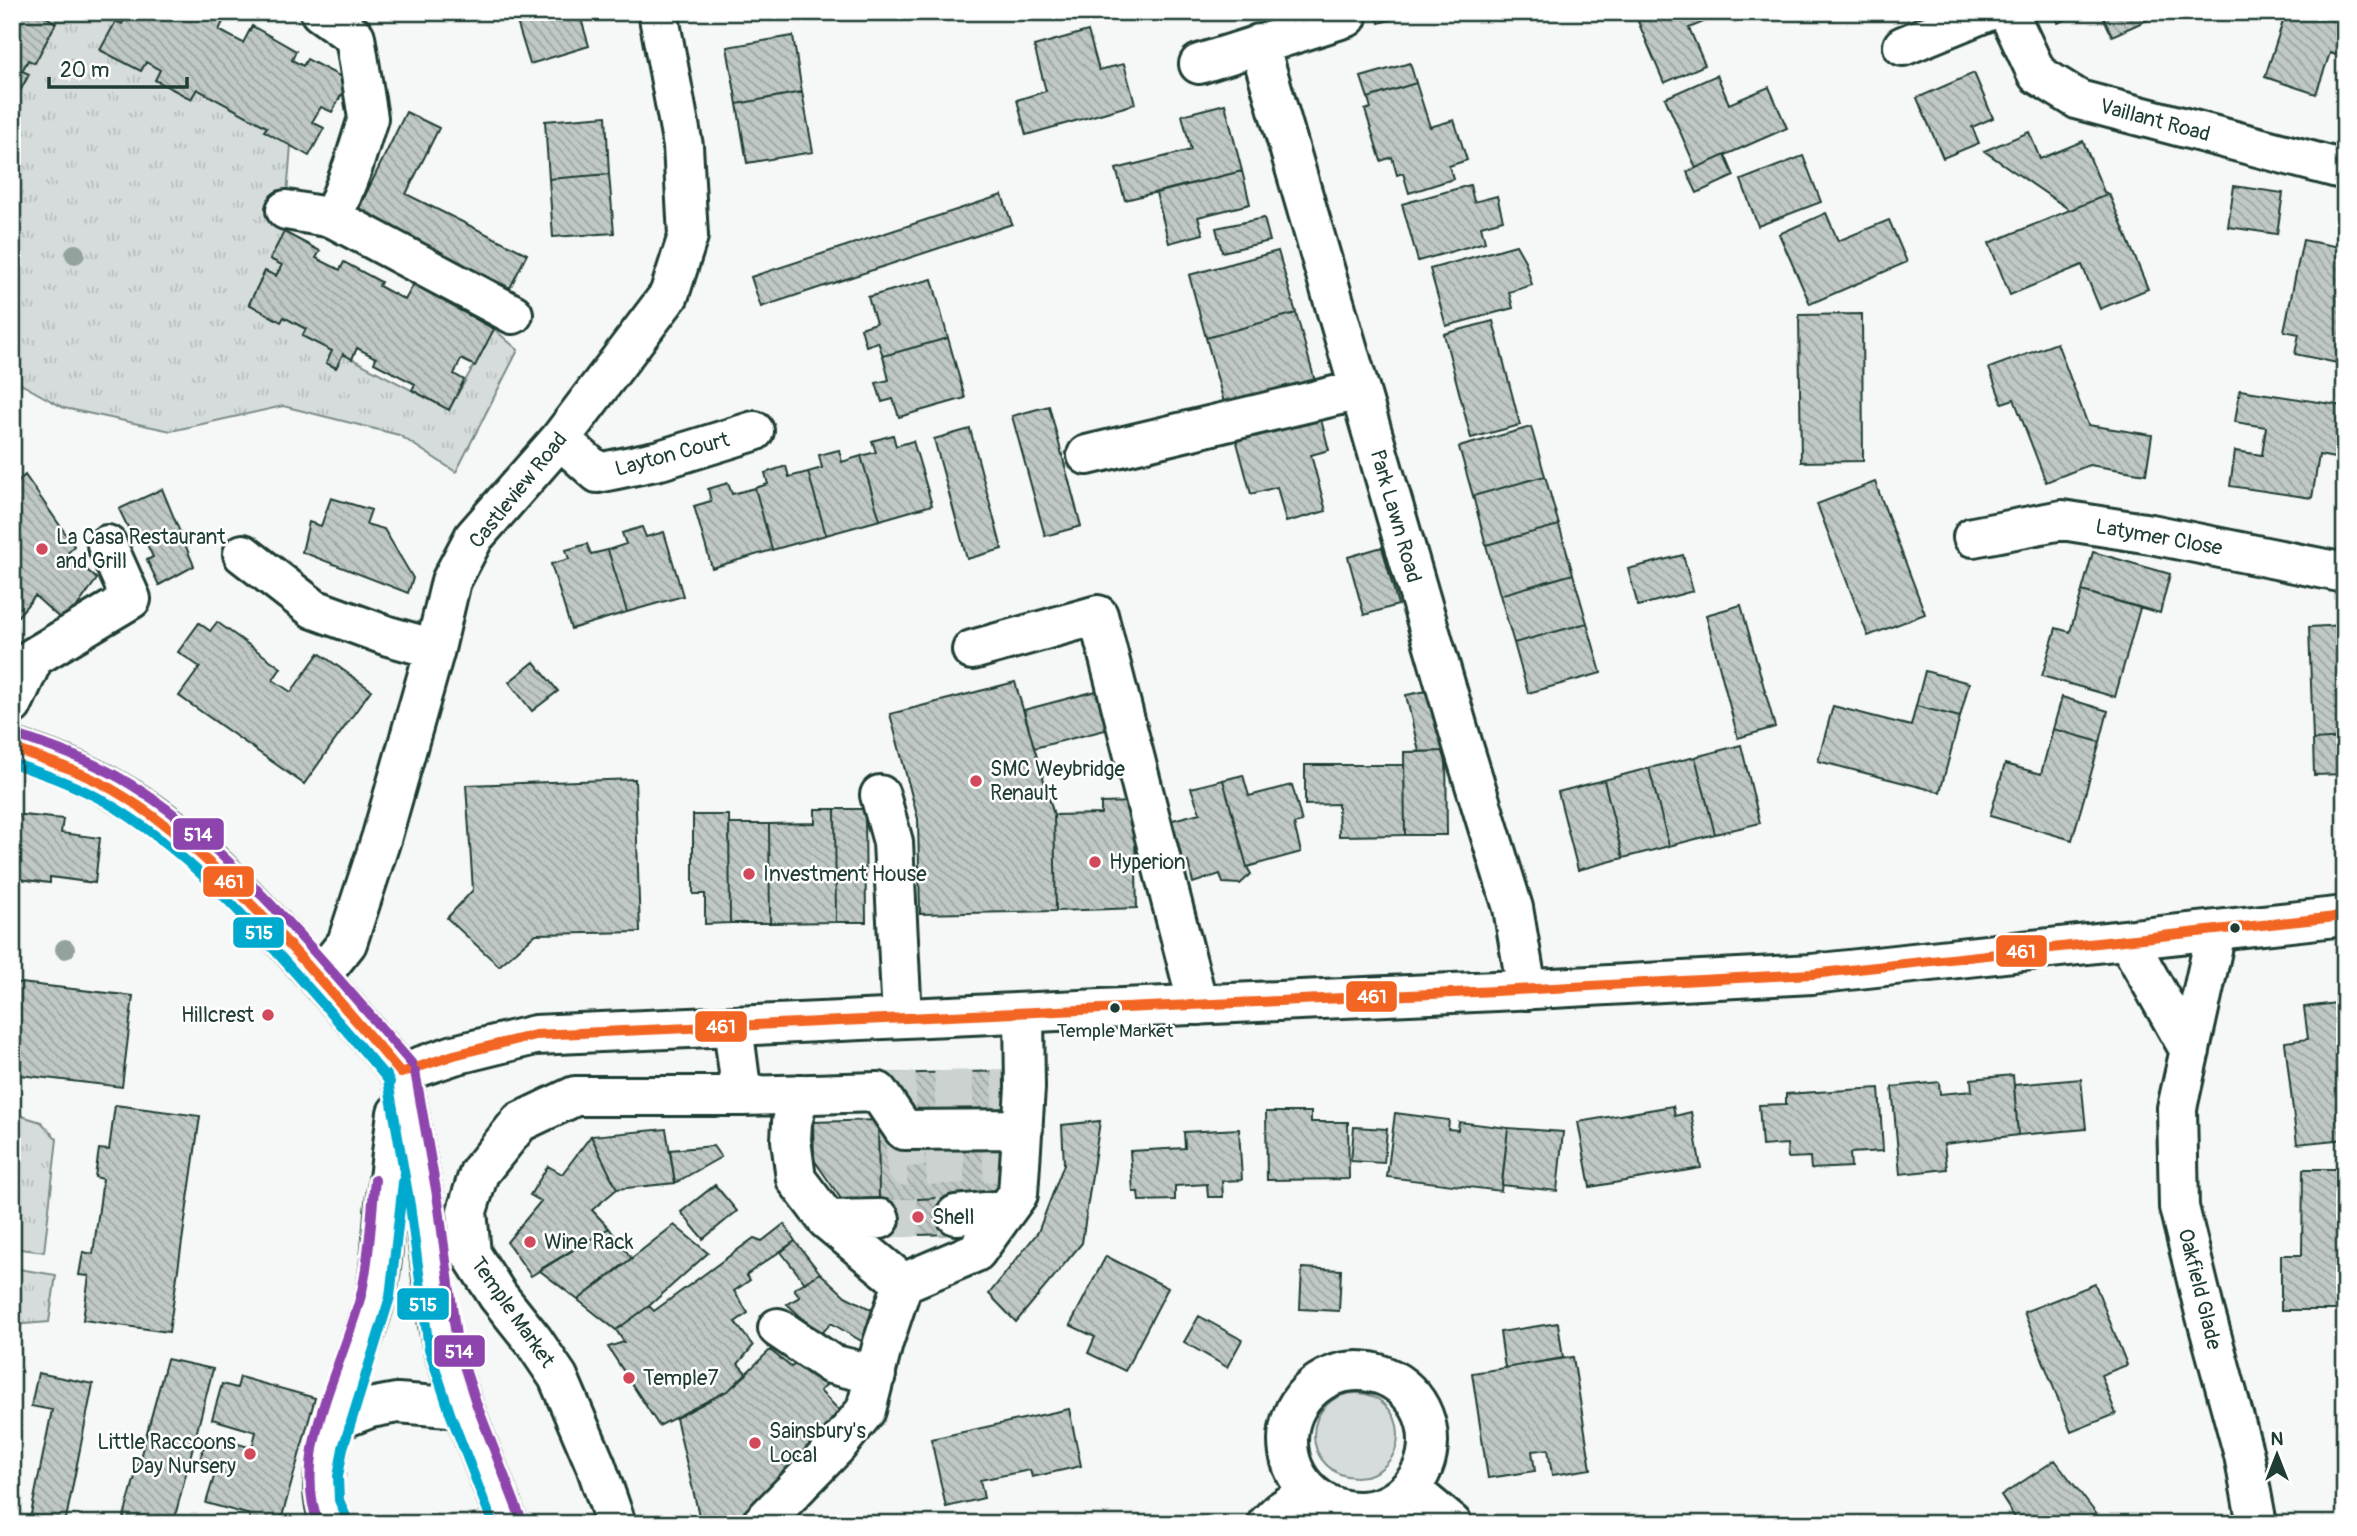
<svg xmlns="http://www.w3.org/2000/svg" width="2357" height="1536" viewBox="0 0 2357 1536" font-family="Pangolin,sans-serif">
<style>
.grass{fill:url(#grass-tufts);stroke:#7a8c88;stroke-width:2}
.park{fill:#d6dcdb;stroke:#7a8c88;stroke-width:2}
.building{fill:url(#building-back-hatch);stroke:#1f3d34;stroke-width:2}
.lines{fill:none;stroke-linecap:round;stroke-linejoin:round}
.minor-tunnel{stroke:#cbd2d0;stroke-width:38;stroke-dasharray:38 19;stroke-linecap:butt}
.minor-casing{stroke:#1f3d34;stroke-width:44}
.major-casing{stroke:#1f3d34;stroke-width:44}
.minor{stroke:#fff;stroke-width:38}
.major{stroke:#fff;stroke-width:38}
.bus-1-casing{stroke:#fff;stroke-width:16}
.bus-2-casing{stroke:#fff;stroke-width:16}
.bus-3-casing{stroke:#fff;stroke-width:16}
.bus-1{stroke:#f26522;stroke-width:10}
.bus-2{stroke:#00a9ce;stroke-width:10}
.bus-3{stroke:#8e44ad;stroke-width:10}
.tree{fill:#94a29e}
.poi-dot{fill:#d1495b;stroke:#fff;stroke-width:2.5}
.bus-dot{fill:#1f3d34;stroke:#fff;stroke-width:2.5}
.labels{text-anchor:middle;stroke-width:5;stroke-linejoin:round;paint-order:stroke}
.bus-label{font-size:19px;fill:#1f3d34;stroke:#fff}
.street-label{font-size:21px;fill:#1f3d34;stroke:#fff}
.poi-label{font-size:21px;fill:#1f3d34;stroke:#fff;text-anchor:start}
.line-badge{stroke:#fff;stroke-width:2.5}
.badge-label{font-size:19px;text-anchor:middle;font-weight:bold;fill:#fff}
</style>
<defs>
<pattern id="grass-tufts" width="24" height="20" patternUnits="userSpaceOnUse" patternTransform="scale(1.75)"><rect width="24" height="20" fill="#d6dcdb"/><path d="M3 7l-1-3M5 7V3M7 7l1-3M15 17l-1-3M17 17v-4M19 17l1-3" fill="none" stroke="#b7bebd"/></pattern>
<pattern id="building-back-hatch" width="6" height="6" patternUnits="userSpaceOnUse" patternTransform="scale(1.75)"><rect width="6" height="6" fill="#c0c9c6"/><path d="M-1 5l2 2M0 0l6 6M5-1l2 2" fill="none" stroke="#9ba4a2"/></pattern>
</defs>
<rect width="100%" height="100%" fill="#f6f7f7"/>
<filter id="ink" filterUnits="userSpaceOnUse"><feTurbulence type="fractalNoise" baseFrequency=".0143" numOctaves="2"/><feDisplacementMap in="SourceGraphic" scale="14" xChannelSelector="R" yChannelSelector="G"/><feConvolveMatrix kernelMatrix="1 2 1 2 8 2 1 2 1" color-interpolation-filters="sRGB"/></filter>
<g filter="url(#ink)">
<path class="grass" d="M37,12H128L122,24L116,21L101,50L141,71L146,62L160,70L156,80L191,99L197,89L267,127L265,130L291,145L284,232L270,259L282,265L276,276L265,271L249,304L281,321L284,317L306,329L303,336L332,351L327,363L336,368L343,354L449,410L494,329L518,350L456,472L399,435L283,406L171,431L64,408L12,379V106L29,75L22,71L28,60L35,62L56,23Z
M12,1113L41,1122L57,1139L44,1252L12,1248Z
M12,1268L56,1275L49,1322L12,1325Z"/>
<path class="park" d="M1314 1435a42 42 0 1 1 84 0a42 42 0 1 1-84 0Z"/>
<path class="building" d="M22,12H37L56,23L35,63L28,60L22,71L29,74L12,106V14L19,17Z
M128,12H209L224,20L219,30L243,43L252,26L296,51L292,60L303,66L307,59L349,81L332,112L321,107L312,122L324,128L309,156L264,131L267,127L197,89L191,99L155,80L160,70L146,62L141,71L100,50L116,21L122,24Z
M514,12H579L589,46L530,64Z
M1376,12H1417L1379,23Z
M1634,12H1717L1718,16L1689,28L1705,65L1664,83Z
M2053,12H2082L2058,23Z
M2101,12H2156L2158,15L2112,36Z
M2286,12H2345V58L2330,53L2316,94L2265,77Z
M1088,31L1099,70L1124,64L1135,104L1026,135L1017,100L1046,91L1034,46Z
M793,36L802,92L737,104L727,47Z
M1410,63L1416,83L1368,98L1361,77Z
M1974,73L1993,118L1972,127L1979,143L1943,158L1917,98Z
M1717,75L1729,104L1769,87L1787,128L1696,168L1665,98Z
M1416,83L1430,127L1454,120L1467,160L1449,166L1453,179L1409,193L1403,173L1397,175L1392,157L1381,161L1365,110L1371,108L1368,98Z
M802,92L813,152L747,163L737,104Z
M1225,104L1242,171L1125,200L1116,169L1191,150L1182,115Z
M406,112L439,128L406,194L527,254L510,288L357,212Z
M606,116L609,174L549,179L545,121Z
M2029,132L2040,159L2083,141L2104,192L2109,194L2070,210L1984,151Z
M1725,155L1734,176L1697,193L1687,172Z
M1803,156L1821,202L1758,226L1741,180Z
M1242,171L1250,204L1198,217L1203,234L1169,243L1156,193Z
M609,174L614,233L553,237L549,179Z
M1470,185L1474,202L1497,196L1503,220L1481,226L1485,242L1418,261L1402,204Z
M2234,186L2283,193L2277,234L2228,227Z
M2109,194L2148,289L2100,309L2082,265L2010,295L1989,243Z
M1002,195L1012,224L761,307L751,277Z
M1826,213L1838,241L1889,220L1907,262L1810,304L1779,234Z
M1264,218L1270,241L1222,252L1216,228Z
M284,232L320,251L316,258L340,270L344,262L381,282L379,286L405,300L416,280L448,297L445,302L494,329L475,366L461,359L454,374L464,380L449,410L412,390L415,384L374,363L376,358L357,348L352,359L343,354L336,368L326,363L332,351L302,336L306,329L284,317L281,322L249,304L265,271L276,276L282,265L270,259Z
M2303,240L2345,248V353L2342,364L2295,354L2299,334L2284,331Z
M1516,245L1525,261L1532,285L1509,292L1513,308L1446,326L1430,269Z
M1278,251L1296,313L1206,338L1189,275Z
M932,279L948,338L883,356L878,342L866,346L861,328L876,323L868,297Z
M1296,313L1315,381L1225,406L1206,338Z
M1862,314L1863,461L1801,462L1799,315Z
M1493,321L1520,425L1471,438L1444,334Z
M948,338L965,398L899,417L893,399L882,402L876,383L889,380L883,356Z
M2057,343L2088,425L2152,435L2146,474L2089,465L2046,482L2014,399L2002,403L1989,368Z
M2240,390L2345,406V423L2340,459L2319,455L2312,498L2230,486L2235,451L2262,455L2266,427L2235,422Z
M1049,406L1081,526L1045,536L1012,416Z
M1319,412L1329,450L1311,455L1326,511L1286,522L1277,487L1251,494L1235,435Z
M1531,427L1545,476L1473,496L1459,447Z
M970,429L1002,549L967,559L934,439Z
M893,435L896,446L913,441L932,505L880,520L861,456L876,452L872,441Z
M839,450L842,462L861,456L880,520L826,535L808,472L822,468L819,455Z
M786,466L789,477L808,472L826,535L772,550L755,488L768,484L765,473Z
M25,475L74,546L68,553L97,579L65,623L35,596L12,623V487Z
M1545,476L1559,525L1486,545L1473,496Z
M1875,482L1925,614L1868,636L1817,504Z
M728,483L732,494L755,488L772,550L712,568L694,506L711,501L708,489Z
M162,489L194,566L159,585L147,560L153,557L144,538L135,542L119,509Z
M331,498L371,510L366,524L384,529L413,578L408,593L302,552L309,522L321,526Z
M1559,525L1573,574L1500,595L1486,545Z
M642,527L646,537L664,532L683,596L627,612L608,550L626,544L622,533Z
M587,544L591,554L608,550L627,612L571,629L551,564L569,559L566,550Z
M1382,547L1398,605L1364,615L1348,557Z
M2093,552L2170,574L2160,613L2082,591Z
M1683,555L1693,591L1638,606L1628,569Z
M1573,574L1587,623L1514,643L1500,595Z
M2082,591L2140,608L2115,697L2042,676L2056,628L2070,632Z
M1741,605L1775,727L1738,738L1706,615Z
M217,622L281,668L273,680L291,692L319,653L371,690L304,784L179,696L200,667L178,652L199,623L210,631Z
M1587,623L1601,673L1528,693L1514,643Z
M2345,625V738L2313,740L2309,627Z
M534,662L558,691L532,711L509,682Z
M1925,671L1969,683L1960,717L1916,706Z
M1015,682L1054,815L1056,911L920,914L918,819L890,714Z
M1100,690L1109,729L1034,748L1024,710Z
M1427,691L1446,751L1419,752L1406,695Z
M2062,697L2108,711L2100,742L2053,729Z
M1833,706L1911,726L1916,706L1960,717L1940,792L1818,761Z
M2053,729L2100,742L2072,840L1990,816L2005,764L2041,774Z
M2345,738V774L2314,775L2313,740Z
M1741,745L1760,823L1715,834L1695,757Z
M1446,751L1447,835H1405L1404,752Z
M1695,757L1715,834L1669,846L1649,768Z
M1305,765H1404L1405,835L1339,836L1338,804L1305,805Z
M1649,768L1669,846L1623,858L1604,780Z
M1243,775L1249,796L1292,785L1302,822L1294,824L1301,852L1247,867L1223,780Z
M635,779L640,932L536,934L499,966L447,918L473,890L466,785Z
M1223,780L1247,867L1251,874L1240,884L1223,883L1220,874L1193,883L1188,862L1178,864L1165,822L1200,813L1191,788Z
M1604,780L1623,858L1578,870L1558,792Z
M1134,802L1137,908L1056,911L1054,815L1101,814V803Z
M815,809H835L836,922L770,923L769,824L815,823Z
M835,809H865L866,922H836Z
M12,814L63,819L61,833L100,838L95,883L50,877V883L12,878Z
M693,815H729L730,923L705,924V894H693Z
M729,824H769L770,923H730Z
M12,881L19,882L15,919H12Z
M12,982L133,996L122,1087L12,1074Z
M2345,1002V1139L2297,1144L2285,1042L2308,1039L2304,1007Z
M1009,1071L1012,1188L958,1197L879,1201L878,1074Z
M2013,1075L2018,1135L1944,1144L1947,1169L1900,1174L1892,1087L1939,1082L1940,1094L1972,1091L1971,1079Z
M2081,1079L2086,1129L2018,1135L2014,1085Z
M1879,1088L1883,1151L1850,1153L1851,1167L1811,1169L1810,1157L1788,1158L1787,1144L1762,1146L1759,1105L1786,1104V1094Z
M115,1105L200,1116L169,1332L83,1320L89,1276L79,1275L83,1252L93,1254L103,1179L95,1177L99,1149L109,1150Z
M1673,1106L1675,1116L1691,1112L1701,1168L1590,1187L1578,1122Z
M1266,1112H1311V1122H1348L1349,1179L1267,1180Z
M1395,1113L1449,1120L1448,1129L1458,1130L1459,1122L1508,1128L1501,1191L1387,1177Z
M878,1120L879,1201L846,1206L814,1160L813,1122Z
M1100,1121L1082,1243L1016,1322L989,1294L1038,1232L1064,1164L1062,1125Z
M1354,1127L1387,1129L1384,1163L1351,1161Z
M1508,1128L1563,1132L1557,1191L1502,1185Z
M666,1129L675,1183L617,1189L591,1136Z
M1239,1129L1242,1180L1222,1181L1223,1197H1208L1207,1184L1175,1186V1200L1139,1201L1138,1192H1133L1130,1151L1185,1148L1184,1132Z
M591,1136L617,1189L592,1210L609,1228L531,1276L507,1242L541,1201L530,1195L548,1166L562,1174Z
M713,1146L721,1157L675,1183L670,1150Z
M2303,1169H2345V1277H2342V1310H2281V1255H2302Z
M715,1185L737,1211L703,1239L681,1212Z
M958,1197L955,1234L880,1236L879,1201Z
M784,1224L795,1241L746,1275L750,1280L734,1291L748,1313L735,1322L753,1346L738,1364L747,1374L729,1390L659,1426L608,1347L624,1342L616,1330L649,1306L654,1311L754,1238L762,1241Z
M674,1225L708,1253L649,1306L616,1330L578,1300Z
M609,1228L632,1259L578,1300L539,1270Z
M795,1241L820,1273L805,1283L781,1252Z
M1106,1256L1168,1288L1125,1371L1088,1353L1095,1337L1070,1325Z
M1302,1268L1341,1270L1339,1311L1300,1309Z
M820,1273L845,1296L880,1314L868,1345L831,1323L823,1332L806,1322L787,1304L800,1297L794,1289Z
M2095,1284L2127,1365L2101,1375L2116,1414L2071,1432L2024,1312Z
M1199,1316L1242,1340L1227,1367L1184,1342Z
M1558,1323L1563,1358L1505,1368L1500,1332Z
M770,1350L791,1367L806,1357L831,1380L820,1391L850,1421L749,1524H701L676,1418L729,1390Z
M1573,1357L1591,1469L1552,1475L1548,1449L1532,1451L1535,1471L1488,1478L1472,1373Z
M167,1359L213,1369L173,1524H122Z
M38,1373L93,1384L65,1524H29L52,1410L31,1406Z
M240,1377L315,1398L280,1524H247L250,1515L206,1503L217,1467L199,1463L207,1435L252,1448L256,1432L212,1419L222,1384L237,1388Z
M1069,1409L1081,1466L1032,1477L1030,1470L980,1480L984,1498L946,1507L931,1439Z
M2055,1460L2104,1524H2019L2001,1496Z"/>
<g class="lines">
<path class="minor-tunnel" d="M878,1092L1010,1088
M904,1130L906,1167L1012,1162
M880,1219L956,1215"/>
<defs>
<path id="minor" d="M320,12L355,37L368,118L353,166L333,218
M2008,12L2037,74L2079,100L2345,170
M1259,44L1464,749L1513,908L1527,990
M1903,46L1986,12
M1199,64L1347,17
M286,210L333,218L513,314
M560,439L598,473L660,460L754,431
M1087,455L1360,390
M1973,537L2062,520L2151,534L2345,573
M243,554L314,609L388,636L435,649
M972,650L1098,615L1198,1005
M12,705L34,657L131,599L107,545
M880,795L893,842L902,1018
M2216,932L2177,1108L2179,1207L2204,1309L2244,1455L2257,1524
M2128,941L2190,1051
M319,978L347,943L382,836L435,649L451,581L474,537L560,439L669,295L688,236L683,146L658,12
M733,1026L742,1096
M800,1094L792,1122L791,1140L796,1179L827,1220L903,1283
M956,1215L1006,1210
M827,1220L880,1219
M778,1328L831,1364L876,1375
M1288 1441a70 70 0 1 1 140 0a70 70 0 1 1-140 0Z
M1410,1489L1452,1524
M616,1524L596,1466L558,1377L533,1340L498,1296L471,1254L467,1211L479,1173L520,1122L575,1096H742L878,1092L904,1130L1023,1129
M761,1524L837,1446L866,1410L883,1343L903,1283L976,1252L1018,1194L1025,1088L1024,1013
M1267,1524L1279,1512L1309,1492"/>
<path id="major" d="M12,748C48,760 83,772 115,791C183,830 237,887 289,945C327,987 365,1030 401,1073
M401,1073L454,1055L535,1035L1496,991L1812,974L2345,916
M401,1073L424,1203L437,1313L443,1347L463,1408L508,1524
M336,1421L370,1408L397,1403L463,1408
M334,1524C299,1478 365,1347 376,1294C382,1264 383,1234 386,1203C390,1173 393,1143 397,1113"/>
</defs>
<use href="#minor" class="minor-casing"/>
<use href="#major" class="major-casing"/>
<use href="#minor" class="minor"/>
<use href="#major" class="major"/>
<defs>
<path id="bus-1" d="M12,748C47,760 83,772 115,791C184,832 239,890 293,949C329,990 366,1031 401,1073
M401,1073L454,1055L535,1035L1496,991L1812,974L2345,916"/>
<path id="bus-2" d="M12,763C44,774 76,785 106,802C174,842 229,899 281,957C318,998 355,1040 390,1082
M387,1075L410,1205L429,1349L450,1413L493,1524
M347,1519L339,1500L338,1477L343,1448L390,1297L403,1182"/>
<path id="bus-3" d="M16,735C52,747 87,759 120,778C191,819 248,879 303,939C340,980 376,1022 412,1064
M415,1071L438,1201L457,1344L476,1403L521,1519
M319,1524C289,1453 346,1361 362,1291C370,1255 371,1217 375,1180"/>
</defs>
<use href="#bus-1" class="bus-1-casing"/>
<use href="#bus-2" class="bus-2-casing"/>
<use href="#bus-3" class="bus-3-casing"/>
<use href="#bus-1" class="bus-1"/>
<use href="#bus-2" class="bus-2"/>
<use href="#bus-3" class="bus-3"/>
</g>
<g class="tree">
<circle cx="75" cy="254" r="10"/>
<circle cx="65" cy="949" r="10"/>
</g>
</g>
<g class="poi-dot">
<circle cx="42" cy="549" r="7"/>
<circle cx="976" cy="781" r="7"/>
<circle cx="1095" cy="862" r="7"/>
<circle cx="749" cy="874" r="7"/>
<circle cx="268" cy="1015" r="7"/>
<circle cx="918" cy="1217" r="7"/>
<circle cx="530" cy="1242" r="7"/>
<circle cx="629" cy="1378" r="7"/>
<circle cx="755" cy="1443" r="7"/>
<circle cx="250" cy="1454" r="7"/>
</g>
<g class="bus-dot">
<circle cx="2235" cy="928" r="6"/>
<circle cx="1115" cy="1008" r="6"/>
</g>
<g class="labels">
<g class="bus-label">
<text x="1115" y="1037">Temple Market</text>
</g>
<g class="street-label">
<text transform="translate(2155 120) rotate(15)" y="7">Vaillant Road</text>
<text transform="translate(672 454) rotate(-15)" y="7">Layton Court</text>
<text transform="translate(518 490) rotate(-51)" y="7">Castleview Road</text>
<text transform="translate(1396 516) rotate(74)" y="7">Park Lawn Road</text>
<text transform="translate(2159 537) rotate(10)" y="7">Latymer Close</text>
<text transform="translate(2200 1289) rotate(76)" y="7">Oakfield Glade</text>
<text transform="translate(513 1312) rotate(55)" y="7">Temple Market</text>
</g>
<g class="poi-label">
<text x="56" y="544">La Casa Restaurant<tspan x="56" dy="24">and Grill</tspan></text>
<text x="990" y="776">SMC Weybridge<tspan x="990" dy="24">Renault</tspan></text>
<text x="1109" y="869">Hyperion</text>
<text x="763" y="881">Investment House</text>
<text x="254" y="1022" text-anchor="end">Hillcrest</text>
<text x="932" y="1224">Shell</text>
<text x="544" y="1249">Wine Rack</text>
<text x="643" y="1385">Temple7</text>
<text x="769" y="1438">Sainsbury's<tspan x="769" dy="24">Local</tspan></text>
<text x="236" y="1449" text-anchor="end">Little Raccoons<tspan x="236" dy="24">Day Nursery</tspan></text>
</g>
</g>
<g class="line-badge">
<rect x="172" y="817" width="53" height="34" rx="7" fill="#8e44ad"/>
<rect x="202" y="865" width="53" height="33" rx="7" fill="#f26522"/>
<rect x="232" y="916" width="53" height="33" rx="7" fill="#00a9ce"/>
<rect x="1995" y="934" width="53" height="34" rx="7" fill="#f26522"/>
<rect x="1345" y="980" width="53" height="33" rx="7" fill="#f26522"/>
<rect x="694" y="1010" width="54" height="33" rx="7" fill="#f26522"/>
<rect x="396" y="1287" width="54" height="34" rx="7" fill="#00a9ce"/>
<rect x="433" y="1334" width="53" height="34" rx="7" fill="#8e44ad"/>
</g>
<g class="badge-label">
<text x="198" y="841">514</text>
<text x="229" y="888">461</text>
<text x="259" y="939">515</text>
<text x="2021" y="958">461</text>
<text x="1372" y="1003">461</text>
<text x="721" y="1033">461</text>
<text x="423" y="1311">515</text>
<text x="459" y="1358">514</text>
</g>
<rect width="2357" height="1536" fill="none" stroke="#fff" stroke-width="42"/>
<rect x="21" y="21" width="2315" height="1494" fill="none" stroke="#1f3d34" stroke-width="2.5" filter="url(#ink)"/>
<g transform="translate(2277 1455)" stroke="#ffffff" stroke-width="5" paint-order="stroke">
<path d="M0-5L12 26L0 18L-12 26Z" fill="#1f3d34"/>
<text y="-10" font-size="19" font-weight="bold" text-anchor="middle" fill="#1f3d34">N</text>
</g>
<path d="M49 77v10h138v-10" fill="none" stroke="#1f3d34" stroke-width="3.5"/>
<text x="60" y="77" font-size="21" fill="#1f3d34" stroke="#ffffff" stroke-width="5" paint-order="stroke">20 m</text>
</svg>
